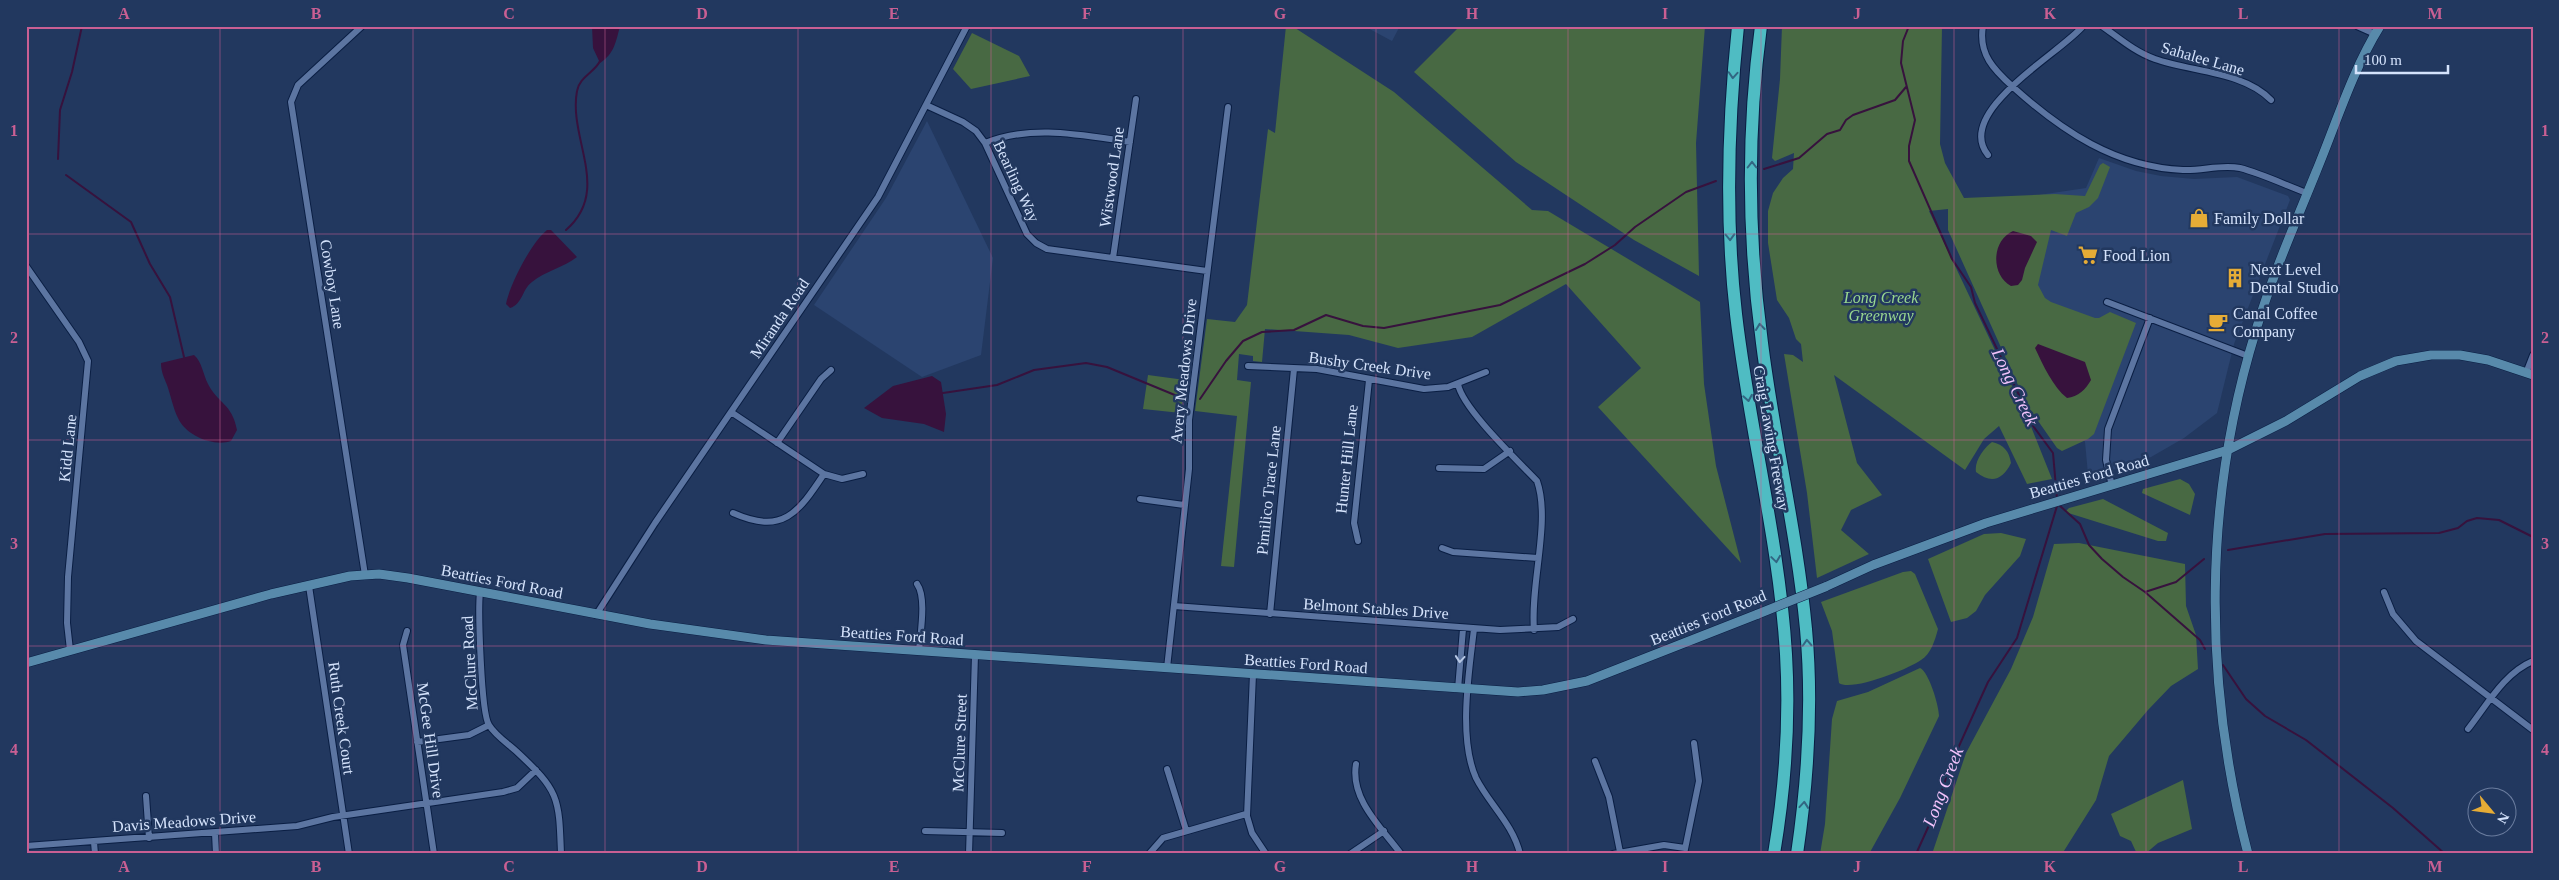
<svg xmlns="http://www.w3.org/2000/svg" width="2559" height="880" viewBox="0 0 2559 880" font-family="'Times New Roman',serif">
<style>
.built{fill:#2b4470}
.green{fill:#486943}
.water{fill:#37123d}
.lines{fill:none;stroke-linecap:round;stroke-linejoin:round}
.stream{stroke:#37123d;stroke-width:2}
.minor-casing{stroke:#0a1e43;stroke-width:8}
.secondary-casing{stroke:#0a1e43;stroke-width:10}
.motorway-casing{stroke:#0a1e43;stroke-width:14}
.minor{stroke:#5c75a1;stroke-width:6}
.secondary{stroke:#588aab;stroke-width:9}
.motorway{stroke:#4fbcc3;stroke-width:12}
.secondary-bridge-casing{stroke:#0a1e43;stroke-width:10;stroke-linecap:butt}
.secondary-bridge{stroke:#588aab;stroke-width:9}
.oneway{stroke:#326682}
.oneway2{stroke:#b7c8e5}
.grid{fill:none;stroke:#c95f93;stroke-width:1;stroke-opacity:0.55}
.labels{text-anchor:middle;stroke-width:5;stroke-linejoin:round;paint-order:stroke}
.street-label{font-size:16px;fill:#d5e3fc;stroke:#22385f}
.poi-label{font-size:16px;fill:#d5e3fc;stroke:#22385f;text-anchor:start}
.park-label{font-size:16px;font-style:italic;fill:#99d78f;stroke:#22385f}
.water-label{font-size:18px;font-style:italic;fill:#f3c3fc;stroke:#22385f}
.neatline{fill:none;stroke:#c95f93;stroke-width:2}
.grid-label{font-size:16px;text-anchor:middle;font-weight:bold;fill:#c95f93}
</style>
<rect width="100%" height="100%" fill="#22385f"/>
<path class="built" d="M1364,26H1400L1392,41Z
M927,121L993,258L981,355L922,377L814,305L886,198Z
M2099,158L2136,171L2161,176L2194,179L2237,177L2288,196L2290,200L2234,344L2217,413L2184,438L2151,457L2128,467L2088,474L2085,442L1965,206L2086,188Z"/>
<path class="green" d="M1286,26H1292L1394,92L1532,210L1548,211L1700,302L1704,384L1716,466L1741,563L1598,407L1641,368L1566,284L1472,337L1398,348L1349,335L1265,329L1262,362L1253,361V356L1239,354L1237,380L1251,382L1234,567L1221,566L1237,416L1195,411L1207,319L1235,322L1247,305L1268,129L1275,133Z
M1460,26H1705L1696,143L1699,276L1634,240L1516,162L1414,72Z
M1782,26H1942L1940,144L1945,163L1964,198L2055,194L2085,196L2100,165L2103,163L2110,167L2098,198L2089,207L2076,213L2067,236L2051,230L2038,285L2045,298L2051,302L2095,318H2099L2110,312L2136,323L2094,434L2088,439L2062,451L2057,448L2027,405L1948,230V209L1929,211L2030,424L2052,479L2027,484L1999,426L1984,439L1965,470L1834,375L1857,463L1882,495L1851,510L1841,530L1869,554L1817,578L1807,493L1784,354L1793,355L1803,362L1801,344L1796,339L1789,318L1777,300L1768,243V211L1773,193L1783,178L1793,169L1794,153L1775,161L1772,158L1780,79Z
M972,33L1019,56L1030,76L971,89L953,69Z
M1148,375L1185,380L1181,413L1143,409Z
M1992,442C2004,445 2009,451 2011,463C2003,480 1991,484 1976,472C1974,461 1984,448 1992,442Z
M2180,479L2189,484L2195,494L2190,515L2142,493L2143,489Z
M2103,499L2168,533L2166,541H2158L2065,512L2069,508Z
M2001,533L2026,539L2020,556L1985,595L1976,611L1967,618L1951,622L1928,559L1984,534Z
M2079,543L2185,564L2186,606L2196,635L2198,669L2171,686L2148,710L2109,756L2096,800L2062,854H1932L1966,753L2011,669L2033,617L2054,544Z
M1911,571L1915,574L1938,629C1935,640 1931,654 1921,660C1909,669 1851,692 1839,683L1832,631L1821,602L1903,572Z
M1920,668C1929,672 1939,706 1939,716L1900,798L1869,854H1820L1825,824L1832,719L1837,701L1868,692Z
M2183,780L2192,829L2158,843L2145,854H2137L2131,841L2120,836L2111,814Z"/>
<path class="water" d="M592,26H620C616,42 614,54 600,63L593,48Z
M547,230H551L577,257C563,268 545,271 532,282C522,289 523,304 510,308L506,304C510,284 531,243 547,230Z
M2013,231L2031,236L2037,242L2025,268L2022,280L2018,285L2011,286C1991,275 1991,241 2013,231Z
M2038,344L2085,362L2091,380C2086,389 2078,397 2067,398C2053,387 2043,365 2035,348Z
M194,355C202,362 203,374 208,384C218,404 232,403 237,430L231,441C214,447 186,436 178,418C173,408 171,396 167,385C164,377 161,372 161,363Z
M932,376L941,382L946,414L944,432L924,424L882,418L864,408L893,386Z"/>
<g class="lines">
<path class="stream" d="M1909,26L1903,41L1901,63L1915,120L1909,146V161L1952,259L1971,287L1975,303L2019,395L2028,419L2053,453L2057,499
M58,159L60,110L72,72L82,26
M1764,169L1799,158L1827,134L1840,130L1846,120L1853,115L1895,100L1906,87
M66,175L131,222L150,264L170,297L184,357
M566,230C612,190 568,139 577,91C579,77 595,72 600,61
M943,393L997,385L1034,370L1086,363L1107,367L1182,398
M1200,399L1226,361L1243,341L1262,332L1294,330L1326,315L1363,326L1384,328L1500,305L1585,264L1615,245L1635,227L1686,192L1716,181
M2059,505L2080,524L2089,545L2102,559L2123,577L2145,592L2200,640L2205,649
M2228,550L2325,534L2439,533L2458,528L2467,521L2477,518L2499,520L2533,537
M2145,592L2176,582L2204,559
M2223,665L2246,699L2265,716L2306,740L2393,808L2445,854
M1916,854L1935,812L1950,766L1988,682L2017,638L2057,506"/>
<defs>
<path id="minor" d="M362,26L298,85L291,102L365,575
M1983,26C1978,54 1994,70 2013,87C2062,131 2115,167 2183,170C2202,171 2221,164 2240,168C2263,174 2285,185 2307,193
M2102,26C2119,38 2135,52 2155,59C2191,72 2243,71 2271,100
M2357,26L2375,34
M926,105L963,122L976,131L985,143L1027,234L1036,243L1047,249L1207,271
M985,143C1033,124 1081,135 1130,142
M1988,155C1953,112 2062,52 2083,26
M1113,258L1136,99
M26,266L79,342L88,361L68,577L67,623L70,650
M2107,302L2248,356
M1248,366L1317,369L1424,389L1448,387L1486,372
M2526,373L2533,355
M1458,384C1462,408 1518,461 1537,481C1551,521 1530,584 1534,630
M731,412L824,474L842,479L863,474
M777,443L821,379L831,370
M1439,468L1484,469L1510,451
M2112,486L2106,460L2108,429L2150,318
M1140,499L1184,505
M733,513C783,535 798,513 824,474
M1358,541L1354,523L1369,380
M1442,548L1453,552L1538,558
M917,584C927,598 920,634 919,651
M309,586L349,854
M480,592C478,610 481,713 489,725C495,735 507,743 516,751C559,791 559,796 561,854
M2384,592L2393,614L2416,641L2533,730
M1174,606L1500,630L1558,627L1573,619
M1270,614L1294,369
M596,615L655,523L878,197L967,26
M1474,629C1469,672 1458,738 1476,778C1489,804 1513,824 1520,854
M407,631L403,645L434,854
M1167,668L1189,469V420L1228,107
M1253,674L1247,816L1252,833L1266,854
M1458,689L1463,629
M2468,729C2487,705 2504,673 2533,661
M417,742L469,735L489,725
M1595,761L1609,797L1620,852
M1356,764C1350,799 1381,827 1401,854
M1167,769L1186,830
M146,796L149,838
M925,831L1002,833
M215,833L216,854
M94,842L95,854
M26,846L297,826L333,817L503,792L517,788L536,770
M969,854L975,655
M1149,854L1163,838L1246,814
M1350,854L1384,831
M1613,854L1664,845L1685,848
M1684,854L1699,781L1694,743"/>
<path id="secondary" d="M1825,587L1873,565L1986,523L2228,450L2286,421L2360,376L2396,361L2431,355H2460L2488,360L2533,375
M26,663L271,594L350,576L379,574L408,578L650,624L766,640L1518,692L1543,690L1587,681L1758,614
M2248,854C2203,681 2203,501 2256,330C2272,276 2295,224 2316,172C2336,124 2352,71 2380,26"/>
<path id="motorway" d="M1738,26C1728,122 1725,219 1736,314C1749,428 1779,539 1786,654C1790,721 1785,788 1774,854
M1761,26C1747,130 1748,239 1762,343C1774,439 1797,533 1806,629C1813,704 1808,779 1797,854"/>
</defs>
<use href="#minor" class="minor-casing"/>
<use href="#secondary" class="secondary-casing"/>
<use href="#motorway" class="motorway-casing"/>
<use href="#minor" class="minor"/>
<use href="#secondary" class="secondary"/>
<use href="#motorway" class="motorway"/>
<defs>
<path id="secondary-bridge" d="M1758,614L1825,587"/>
</defs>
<use href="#secondary-bridge" class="secondary-bridge-casing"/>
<use href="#secondary-bridge" class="secondary-bridge"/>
</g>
<defs><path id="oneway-chevron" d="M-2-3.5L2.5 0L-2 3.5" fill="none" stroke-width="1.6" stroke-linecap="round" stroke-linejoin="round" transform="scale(1.25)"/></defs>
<g class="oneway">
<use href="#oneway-chevron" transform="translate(1733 75) rotate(94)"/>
<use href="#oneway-chevron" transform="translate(1752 165) rotate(-90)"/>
<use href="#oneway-chevron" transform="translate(1730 237) rotate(88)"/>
<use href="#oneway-chevron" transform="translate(1760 327) rotate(-96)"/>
<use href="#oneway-chevron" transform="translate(1748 398) rotate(80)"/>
<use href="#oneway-chevron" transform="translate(1776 559) rotate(82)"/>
<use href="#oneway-chevron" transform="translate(1807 643) rotate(-93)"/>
<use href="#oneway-chevron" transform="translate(1804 805) rotate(-85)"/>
</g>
<use class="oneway2" href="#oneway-chevron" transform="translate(1460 659) rotate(95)"/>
<path class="grid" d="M220,26V854M413,26V854M605,26V854M798,26V854M991,26V854M1183,26V854M1376,26V854M1568,26V854M1761,26V854M1954,26V854M2146,26V854M2339,26V854M26,234H2533M26,440H2533M26,646H2533"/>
<defs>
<symbol id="shop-bare" viewBox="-9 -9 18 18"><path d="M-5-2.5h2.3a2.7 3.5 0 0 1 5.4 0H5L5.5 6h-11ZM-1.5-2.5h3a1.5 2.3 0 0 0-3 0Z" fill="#e6ac36" stroke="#22385f" stroke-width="2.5" paint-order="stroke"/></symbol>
<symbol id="supermarket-bare" viewBox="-9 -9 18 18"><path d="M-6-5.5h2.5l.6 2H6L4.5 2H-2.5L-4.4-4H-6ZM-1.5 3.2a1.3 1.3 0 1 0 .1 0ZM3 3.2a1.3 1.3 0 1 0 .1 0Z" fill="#e6ac36" stroke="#22385f" stroke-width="2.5" paint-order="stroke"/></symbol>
<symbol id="building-bare" viewBox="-9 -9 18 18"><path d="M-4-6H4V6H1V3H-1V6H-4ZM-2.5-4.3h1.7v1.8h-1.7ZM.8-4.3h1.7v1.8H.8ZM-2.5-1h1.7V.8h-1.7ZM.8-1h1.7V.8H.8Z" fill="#e6ac36" stroke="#22385f" stroke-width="2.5" paint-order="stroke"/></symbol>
<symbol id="cafe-bare" viewBox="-9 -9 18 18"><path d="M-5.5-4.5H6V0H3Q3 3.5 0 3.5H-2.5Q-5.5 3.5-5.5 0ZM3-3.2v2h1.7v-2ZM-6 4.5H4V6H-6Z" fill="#e6ac36" stroke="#22385f" stroke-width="2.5" paint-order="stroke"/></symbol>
</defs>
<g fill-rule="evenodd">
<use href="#shop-bare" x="2185" y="204" width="28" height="28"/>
<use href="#supermarket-bare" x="2074" y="241" width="28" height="28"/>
<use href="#building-bare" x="2221" y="264" width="28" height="28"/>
<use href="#cafe-bare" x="2204" y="308" width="28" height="28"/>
</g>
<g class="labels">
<g class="street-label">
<text transform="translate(2203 58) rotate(16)" y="6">Sahalee Lane</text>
<text transform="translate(1111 177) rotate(-82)" y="6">Wistwood Lane</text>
<text transform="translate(1017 181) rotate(65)" y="6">Bearling Way</text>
<text transform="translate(333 284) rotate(81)" y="6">Cowboy Lane</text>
<text transform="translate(779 318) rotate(-56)" y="6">Miranda Road</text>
<text transform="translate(1370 365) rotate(8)" y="6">Bushy Creek Drive</text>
<text transform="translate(1183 371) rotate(-84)" y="6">Avery Meadows Drive</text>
<text transform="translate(1772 438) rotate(80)" y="6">Craig Lawing Freeway</text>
<text transform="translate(67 448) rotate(-84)" y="6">Kidd Lane</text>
<text transform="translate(1346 459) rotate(-84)" y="6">Hunter Hill Lane</text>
<text transform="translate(2089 476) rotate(-16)" y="6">Beatties Ford Road</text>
<text transform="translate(1268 490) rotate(-84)" y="6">Pimilico Trace Lane</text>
<text transform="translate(502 581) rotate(11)" y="6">Beatties Ford Road</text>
<text transform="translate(1376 608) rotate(4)" y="6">Belmont Stables Drive</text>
<text transform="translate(1708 617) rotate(-22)" y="6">Beatties Ford Road</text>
<text transform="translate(902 635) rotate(4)" y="6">Beatties Ford Road</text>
<text transform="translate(469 663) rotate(-93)" y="6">McClure Road</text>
<text transform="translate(1306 663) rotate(4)" y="6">Beatties Ford Road</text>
<text transform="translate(342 718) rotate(82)" y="6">Ruth Creek Court</text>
<text transform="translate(431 740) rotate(82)" y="6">McGee Hill Drive</text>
<text transform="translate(959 743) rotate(-88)" y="6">McClure Street</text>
<text transform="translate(184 821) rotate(-4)" y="6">Davis Meadows Drive</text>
</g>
<g class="poi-label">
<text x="2214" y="224">Family Dollar</text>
<text x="2103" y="261">Food Lion</text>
<text x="2250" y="275">Next Level<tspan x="2250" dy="18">Dental Studio</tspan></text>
<text x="2233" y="319">Canal Coffee<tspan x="2233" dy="18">Company</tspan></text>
</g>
<g class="park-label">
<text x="1881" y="303">Long Creek<tspan x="1881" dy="18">Greenway</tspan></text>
</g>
<g class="water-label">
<text transform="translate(2015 387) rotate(64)" y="6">Long Creek</text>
<text transform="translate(1943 787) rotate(-69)" y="6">Long Creek</text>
</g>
</g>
<rect width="2559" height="880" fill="none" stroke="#22385f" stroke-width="55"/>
<g transform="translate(2492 812) rotate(119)"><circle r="24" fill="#22385f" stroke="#6a7c9e"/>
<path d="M0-4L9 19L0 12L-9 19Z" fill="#e6ac36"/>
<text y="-8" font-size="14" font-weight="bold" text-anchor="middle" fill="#d5e3fc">N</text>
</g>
<path d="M2356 65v8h92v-8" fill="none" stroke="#d5e3fc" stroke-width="2.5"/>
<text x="2364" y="65" font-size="15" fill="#d5e3fc" stroke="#22385f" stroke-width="4" paint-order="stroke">100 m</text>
<rect x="28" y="28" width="2504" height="824" class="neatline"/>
<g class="grid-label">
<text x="124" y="19">A</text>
<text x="316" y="19">B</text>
<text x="509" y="19">C</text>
<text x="702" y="19">D</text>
<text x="894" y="19">E</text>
<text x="1087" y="19">F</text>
<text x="1280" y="19">G</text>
<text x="1472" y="19">H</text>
<text x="1665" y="19">I</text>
<text x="1857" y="19">J</text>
<text x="2050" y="19">K</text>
<text x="2243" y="19">L</text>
<text x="2435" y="19">M</text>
<text x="14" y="136">1</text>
<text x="2545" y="136">1</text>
<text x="14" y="343">2</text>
<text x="2545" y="343">2</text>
<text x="14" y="549">3</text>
<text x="2545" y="549">3</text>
<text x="14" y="755">4</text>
<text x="2545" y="755">4</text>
<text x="124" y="872">A</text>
<text x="316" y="872">B</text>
<text x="509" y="872">C</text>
<text x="702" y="872">D</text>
<text x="894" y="872">E</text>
<text x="1087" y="872">F</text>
<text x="1280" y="872">G</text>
<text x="1472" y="872">H</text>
<text x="1665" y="872">I</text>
<text x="1857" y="872">J</text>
<text x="2050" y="872">K</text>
<text x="2243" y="872">L</text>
<text x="2435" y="872">M</text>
</g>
</svg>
